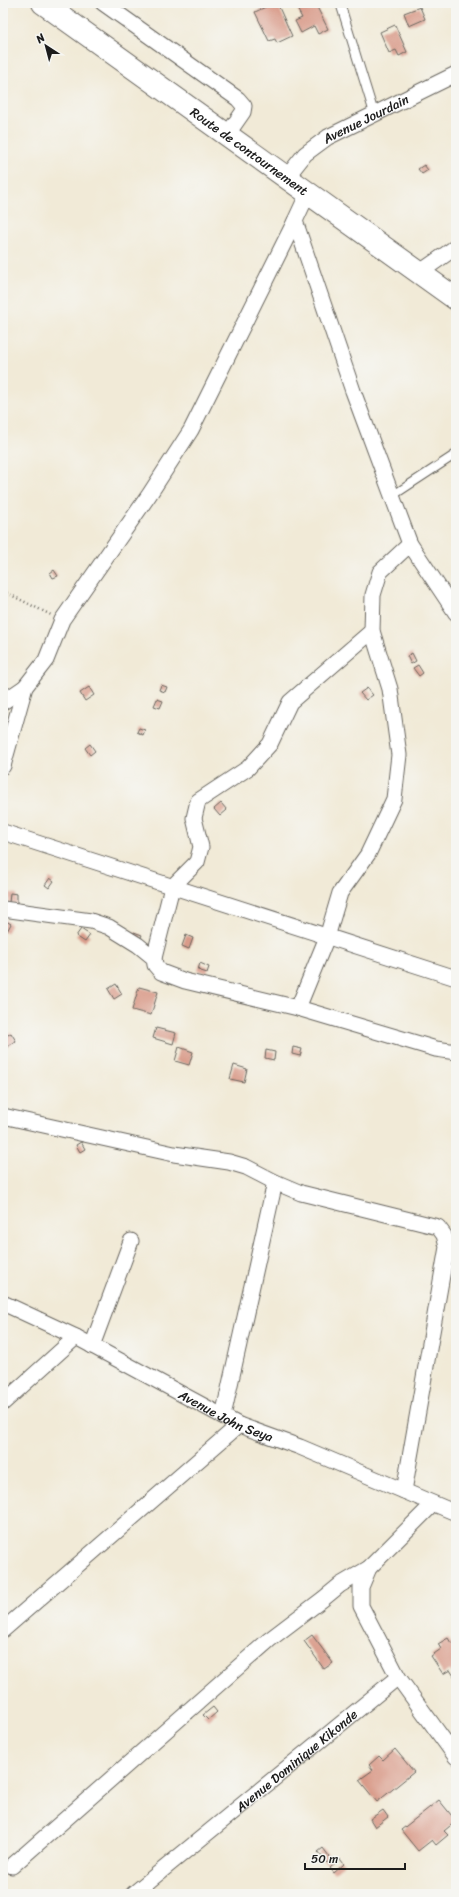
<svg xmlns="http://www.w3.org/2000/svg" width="459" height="1897" viewBox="0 0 459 1897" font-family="Sriracha,sans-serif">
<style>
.building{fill:#d99b8a}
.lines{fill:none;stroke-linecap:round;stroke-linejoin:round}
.lane-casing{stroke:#67645d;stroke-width:10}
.street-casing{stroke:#67645d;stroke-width:17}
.secondary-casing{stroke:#67645d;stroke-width:24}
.path{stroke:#67645d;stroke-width:2.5;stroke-dasharray:1 3;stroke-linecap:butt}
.lane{stroke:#fff;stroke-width:8}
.street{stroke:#fff;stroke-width:15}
.secondary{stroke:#fff;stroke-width:22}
.labels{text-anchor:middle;stroke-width:4;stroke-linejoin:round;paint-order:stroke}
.street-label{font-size:13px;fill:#1c1c1c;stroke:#f6f6f2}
</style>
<rect width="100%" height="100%" fill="#f6f6f2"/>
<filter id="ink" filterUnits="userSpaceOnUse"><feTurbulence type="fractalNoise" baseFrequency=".025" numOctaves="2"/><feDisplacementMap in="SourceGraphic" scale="8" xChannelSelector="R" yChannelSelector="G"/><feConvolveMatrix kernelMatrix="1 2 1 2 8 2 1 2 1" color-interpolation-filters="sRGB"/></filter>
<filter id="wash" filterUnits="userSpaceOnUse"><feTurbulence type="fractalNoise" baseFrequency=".012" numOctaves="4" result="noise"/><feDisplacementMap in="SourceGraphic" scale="16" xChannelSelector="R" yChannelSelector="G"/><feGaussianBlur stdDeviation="0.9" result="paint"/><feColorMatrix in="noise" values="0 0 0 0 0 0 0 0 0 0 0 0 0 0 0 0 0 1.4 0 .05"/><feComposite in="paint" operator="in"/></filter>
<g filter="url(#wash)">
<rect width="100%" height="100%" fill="#f1ead7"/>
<g id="blocks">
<path class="building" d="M274,3H277L292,36L277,43L275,39L269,41L255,12Z
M294,3H315L328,29L318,34L314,26L301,33L295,21L302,18Z
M420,7L425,19L409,26L404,13Z
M395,25L407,52L399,56L396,50L389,53L380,32Z
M424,165L428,170L422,174L418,169Z
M54,570L58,576L53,578L50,573Z
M412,653L416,661L411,664L407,656Z
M418,665L423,673L419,676L413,668Z
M161,685L167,687L165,692L159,690Z
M89,687L94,695L85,701L80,693Z
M367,688L373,695L366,700L360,693Z
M157,699L163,701L160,708L154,706Z
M139,728L145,730L143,735L137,732Z
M90,744L95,751L90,755L85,748Z
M221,803L227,810L220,816L214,809Z
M50,878L54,881L49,888L45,885Z
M10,893L17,894V904L9,903Z
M3,919L11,924L6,933L3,931Z
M81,929L90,935L85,942L76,936Z
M134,932L142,935L139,941L132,938Z
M186,935L193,938L189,949L182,946Z
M200,963L209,967L207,973L198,970Z
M116,984L122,994L114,999L108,989Z
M139,987L158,992L151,1015L132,1010Z
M156,1028L176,1033L173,1044L153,1038Z
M11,1033L16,1041L7,1047L3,1038Z
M179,1047L193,1052L189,1065L175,1061Z
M293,1047L302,1049L300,1056L292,1054Z
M266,1050L275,1052L274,1060L265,1058Z
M234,1065L247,1069L244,1082L230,1079Z
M81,1142L85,1149L80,1152L76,1145Z
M312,1635L333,1663L324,1669L304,1641Z
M448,1638L451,1643L454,1642L456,1645V1679L450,1670L443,1674L431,1656L441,1649L438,1644Z
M213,1707L217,1712L208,1720L203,1715Z
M395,1749L414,1772L377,1802L359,1780L373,1770L369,1765L379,1756L383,1760Z
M439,1800L456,1821L444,1831L448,1835L436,1845L432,1840L418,1851L401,1830Z
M383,1810L388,1817L375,1827L370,1819Z
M323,1848L332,1860L327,1863L318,1852Z
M340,1859L344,1864L334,1873L330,1868Z"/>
</g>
</g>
<g filter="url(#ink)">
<use href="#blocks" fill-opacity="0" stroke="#67645d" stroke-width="1"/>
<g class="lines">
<defs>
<path id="lane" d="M340,3L374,113
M392,496L456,454"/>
<g id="street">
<path d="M103,3L238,99L244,106L243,112L227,135"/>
<path id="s1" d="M286,178L305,154L328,137L456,74"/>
<path d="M308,193L295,221L353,391L410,544L456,613"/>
<path d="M419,273L456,247"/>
<path d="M372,631L290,702L270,744L248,768L198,801L194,818L201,847L197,862L172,887L154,958L155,965L161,972L185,981L298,1008L436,1049L456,1052"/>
<path d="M3,702L25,687"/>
<path d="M3,766L25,687L46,660L62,620L149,495L191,430L295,221"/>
<path d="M3,832L456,978"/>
<path d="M3,909L91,921L109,927L138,945L154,958"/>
<path d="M298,1008L327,937L340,893L368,854L394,799L399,755L390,689L372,631L373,595L380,572L410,544"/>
<path d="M3,1116L174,1154L229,1162L246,1167L275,1182L301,1193L438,1227L444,1235L447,1247L404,1491"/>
<path id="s2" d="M3,1303L76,1337L239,1425L300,1447L456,1513"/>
<path d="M92,1346L131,1241"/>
<path d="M3,1403L76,1337"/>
<path d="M223,1416L275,1182"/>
<path d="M3,1630L239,1425"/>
<path d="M398,1677L456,1757"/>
<path d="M12,1866L269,1640L323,1599L340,1585L369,1568"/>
<path id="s3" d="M133,1894L398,1677L361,1606V1587L369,1568L433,1504"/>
</g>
<g id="secondary">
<path id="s4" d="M43,3L456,299"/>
</g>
</defs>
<use href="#lane" class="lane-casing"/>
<use href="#street" class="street-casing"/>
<use href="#secondary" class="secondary-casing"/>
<path class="path" d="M3,591L51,615"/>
<use href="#lane" class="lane"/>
<use href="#street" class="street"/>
<use href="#secondary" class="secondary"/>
</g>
</g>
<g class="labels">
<g class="street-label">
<text dy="5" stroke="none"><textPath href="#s1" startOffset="101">Avenue Jourdain</textPath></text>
<text dy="5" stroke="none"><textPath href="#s4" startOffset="254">Route de contournement</textPath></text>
<text dy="5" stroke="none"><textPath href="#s2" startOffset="250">Avenue John Seya</textPath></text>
<text dy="5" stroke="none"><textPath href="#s3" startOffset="211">Avenue Dominique Kikonde</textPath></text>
</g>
</g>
<rect width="459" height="1897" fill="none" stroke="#f6f6f2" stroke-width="16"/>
<g transform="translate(46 46) rotate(324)" stroke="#f6f6f2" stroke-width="3" paint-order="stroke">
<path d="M0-3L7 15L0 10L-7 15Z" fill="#1c1c1c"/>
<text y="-6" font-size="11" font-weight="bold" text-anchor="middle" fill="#1c1c1c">N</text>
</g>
<path d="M305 1863v6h100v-6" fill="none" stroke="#1c1c1c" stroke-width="2"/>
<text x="311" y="1863" font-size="12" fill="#1c1c1c" stroke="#f6f6f2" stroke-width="3" paint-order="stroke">50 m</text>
</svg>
